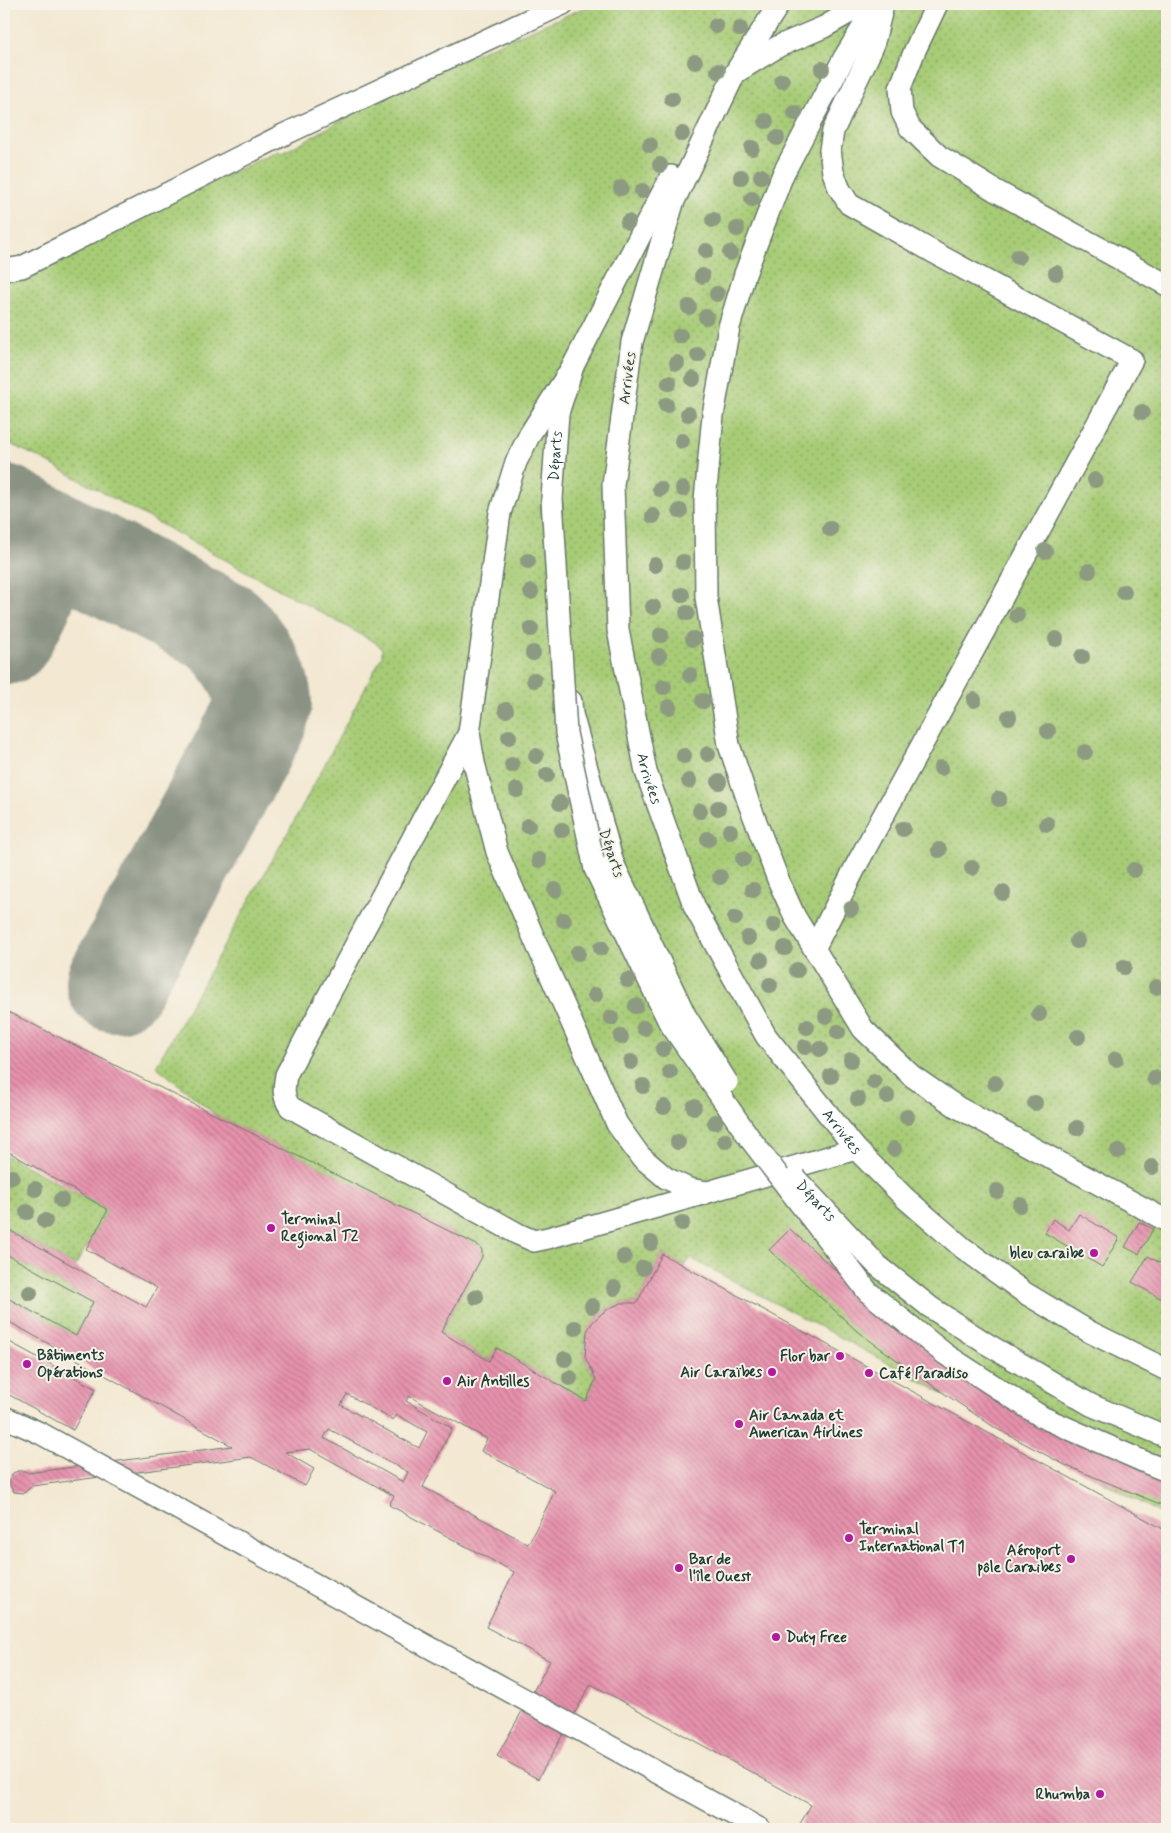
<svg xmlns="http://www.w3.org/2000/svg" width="1171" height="1833" viewBox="0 0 1171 1833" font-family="Mynerve,sans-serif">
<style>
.grass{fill:url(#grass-dots);stroke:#638455}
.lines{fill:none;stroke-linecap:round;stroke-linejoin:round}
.taxiway{stroke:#899283;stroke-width:98}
.building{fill:url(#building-back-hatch);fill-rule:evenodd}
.service-casing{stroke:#69796b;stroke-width:24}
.service{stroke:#fff;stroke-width:21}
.service-bridge-casing{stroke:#69796b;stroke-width:24;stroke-linecap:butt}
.service-bridge{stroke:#fff;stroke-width:21}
.tree{fill:#8d9a82}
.poi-dot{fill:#b5179e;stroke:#f7f3e8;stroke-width:2}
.labels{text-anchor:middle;stroke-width:4;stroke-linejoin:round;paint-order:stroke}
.street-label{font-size:15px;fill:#1f3d34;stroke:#f7f3e8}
.poi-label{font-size:15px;font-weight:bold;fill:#1f3d34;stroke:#f7f3e8;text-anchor:start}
</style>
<defs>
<pattern id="grass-dots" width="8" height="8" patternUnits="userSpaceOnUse" patternTransform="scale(1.25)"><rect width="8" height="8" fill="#a7cc76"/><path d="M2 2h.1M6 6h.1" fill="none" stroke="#87a762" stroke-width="1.8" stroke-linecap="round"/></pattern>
<pattern id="building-back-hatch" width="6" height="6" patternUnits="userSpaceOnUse" patternTransform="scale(1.25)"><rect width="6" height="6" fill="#e792ad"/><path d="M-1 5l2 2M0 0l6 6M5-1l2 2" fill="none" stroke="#bb788e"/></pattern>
</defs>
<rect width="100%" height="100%" fill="#f7f3e8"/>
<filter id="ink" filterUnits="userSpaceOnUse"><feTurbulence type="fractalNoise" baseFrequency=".02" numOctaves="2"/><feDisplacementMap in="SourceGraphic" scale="10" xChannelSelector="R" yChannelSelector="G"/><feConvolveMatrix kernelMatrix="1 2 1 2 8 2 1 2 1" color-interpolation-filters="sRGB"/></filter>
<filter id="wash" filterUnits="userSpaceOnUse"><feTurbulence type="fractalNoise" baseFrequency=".0096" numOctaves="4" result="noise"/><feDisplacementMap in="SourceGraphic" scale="20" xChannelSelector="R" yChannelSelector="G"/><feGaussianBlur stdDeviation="1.12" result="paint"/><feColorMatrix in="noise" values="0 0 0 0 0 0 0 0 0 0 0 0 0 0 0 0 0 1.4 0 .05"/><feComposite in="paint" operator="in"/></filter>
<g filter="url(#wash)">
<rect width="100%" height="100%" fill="#f3e8d2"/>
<path class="grass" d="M593,4H1167V1517L888,1363L690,1258L684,1266L662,1254L637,1303C632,1303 626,1302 621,1303C598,1310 580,1333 585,1358C587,1365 592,1372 596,1379L586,1401L497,1348L489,1361L441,1332L482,1257V1250L479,1246L217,1116L156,1066L301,809L382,656V649L378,644L42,459L4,441V276L279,151L281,154L419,77Z
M4,1154L108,1210L75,1266L4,1227Z
M4,1253L93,1302L76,1336L4,1296Z"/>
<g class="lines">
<path class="taxiway" d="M4,513L224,629C242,650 261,673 263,702C263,708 259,715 258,721L172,881L115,983
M4,517C20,537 35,569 26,594C20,609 11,623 4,636"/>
</g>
<g id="blocks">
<path class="building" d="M4,1010L479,1246L482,1250V1257L441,1332L489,1361L497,1348L586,1401L596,1379L585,1357L587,1331L592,1323L601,1314L610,1308L621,1303H637L662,1254L1167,1531V1829H854L850,1827L848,1829H797L811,1805L591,1684L538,1779L497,1756L550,1661L486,1627L514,1572L389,1505L394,1496L310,1449L285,1452L314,1469L305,1486L251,1457L32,1486L24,1493L14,1492L10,1486V1479L13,1473L18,1471H25L28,1473L232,1446L4,1319V1296L76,1336L93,1302L4,1253V1227L146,1307L157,1288L86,1249L108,1210L4,1149ZM347,1394L393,1420L397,1415L427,1432L419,1448L341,1405ZM409,1396L487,1439L481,1451L555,1491L528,1544L423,1487L452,1428L406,1401ZM329,1429L408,1472L403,1482L324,1438Z
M1079,1214L1119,1238L1102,1267L1045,1233L1053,1219L1069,1230Z
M1139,1222L1153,1229L1139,1254L1125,1247Z
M790,1229L873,1304L953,1366L1167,1476V1507L1065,1465L997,1429L936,1388L858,1332L769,1250Z
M1148,1256L1167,1267V1302L1132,1282Z
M4,1339L96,1389L73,1430L4,1392Z"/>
</g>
</g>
<g filter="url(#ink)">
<use href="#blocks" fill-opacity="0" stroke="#69796b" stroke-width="1"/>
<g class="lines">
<defs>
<g id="service">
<path id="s1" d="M779,4L735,73L673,203L632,342L613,485L618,630L646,772L695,908L766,1036L856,1149L905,1198L963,1248L1025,1293L1090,1332L1167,1370"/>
<path d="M882,4L863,27L844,58L783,174L745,274L729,327L713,415L705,500L706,597L729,745L748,801L779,882L795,917L863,1029L912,1076L957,1107L1167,1221"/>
<path d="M937,4L915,50L900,88L902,112L910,128L939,156L996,191L1167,285"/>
<path d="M738,71L779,46L824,27L864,4"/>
<path d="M4,270L22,267L283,135L563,4"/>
<path d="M573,366L530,434L516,462L500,513L469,733L474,763L497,852L537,945L617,1124L640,1156L666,1178L689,1189L708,1192L856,1149"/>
<path id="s2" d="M553,517L552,499L558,413L573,366L671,176"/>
<path d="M571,701L572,714L613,863"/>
<path d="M469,733L286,1075C284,1087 282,1096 290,1107L518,1234L534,1241L548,1238L706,1193"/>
<path d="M814,949L858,862L1132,360L935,253L849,204L839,188L833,172L830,150L833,131L873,46L882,9"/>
<path d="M4,1417L40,1433L760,1829"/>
</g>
</defs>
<use href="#service" class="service-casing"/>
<use href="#service" class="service"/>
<defs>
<g id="service-bridge">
<path d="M552,499L566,733L595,869L669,1022L751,1140L868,1292L945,1354L1042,1417L1147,1463L1167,1471"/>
<path d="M613,863L685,1015L727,1082"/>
<path id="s3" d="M795,1178L877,1265L930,1307L987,1344L1091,1405L1167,1437"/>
</g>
</defs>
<use href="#service-bridge" class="service-bridge-casing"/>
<use href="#service-bridge" class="service-bridge"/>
</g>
<g class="tree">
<circle cx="716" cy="26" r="8"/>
<circle cx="740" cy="29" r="8"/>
<circle cx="695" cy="62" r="8"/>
<circle cx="822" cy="69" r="8"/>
<circle cx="718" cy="71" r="8"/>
<circle cx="782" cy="81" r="8"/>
<circle cx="672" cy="99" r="8"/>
<circle cx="795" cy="113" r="8"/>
<circle cx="766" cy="121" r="8"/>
<circle cx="682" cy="134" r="8"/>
<circle cx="777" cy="138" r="8"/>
<circle cx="650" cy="145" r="8"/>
<circle cx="752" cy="148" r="8"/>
<circle cx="660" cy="165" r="8"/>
<circle cx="761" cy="176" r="8"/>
<circle cx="741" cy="177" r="8"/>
<circle cx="621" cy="188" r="8"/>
<circle cx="642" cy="191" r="8"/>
<circle cx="752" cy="199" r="8"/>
<circle cx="713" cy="220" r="8"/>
<circle cx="628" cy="222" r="8"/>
<circle cx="737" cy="229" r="8"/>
<circle cx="706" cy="251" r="8"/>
<circle cx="730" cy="253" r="8"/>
<circle cx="1018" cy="257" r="8"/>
<circle cx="1056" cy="273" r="8"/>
<circle cx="702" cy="276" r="8"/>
<circle cx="717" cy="294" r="8"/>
<circle cx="689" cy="307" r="8"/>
<circle cx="706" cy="317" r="8"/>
<circle cx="680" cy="336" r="8"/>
<circle cx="698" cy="355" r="8"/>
<circle cx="677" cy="363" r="8"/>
<circle cx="693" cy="379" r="8"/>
<circle cx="669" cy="383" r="8"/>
<circle cx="666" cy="405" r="8"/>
<circle cx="1142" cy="412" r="8"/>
<circle cx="688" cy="414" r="8"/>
<circle cx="682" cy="441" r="8"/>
<circle cx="1095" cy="480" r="8"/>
<circle cx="660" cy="489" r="8"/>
<circle cx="683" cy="489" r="8"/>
<circle cx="680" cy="511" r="8"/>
<circle cx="653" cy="516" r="8"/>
<circle cx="830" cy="529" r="8"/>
<circle cx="1045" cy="551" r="8"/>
<circle cx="528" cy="561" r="8"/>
<circle cx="683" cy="562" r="8"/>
<circle cx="655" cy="565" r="8"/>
<circle cx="1089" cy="571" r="8"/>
<circle cx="531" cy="592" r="8"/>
<circle cx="1124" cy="592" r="8"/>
<circle cx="682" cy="595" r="8"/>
<circle cx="653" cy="607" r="8"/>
<circle cx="687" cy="613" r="8"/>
<circle cx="1017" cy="615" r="8"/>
<circle cx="531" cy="629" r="8"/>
<circle cx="661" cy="635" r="8"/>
<circle cx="693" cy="639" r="8"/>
<circle cx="1056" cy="639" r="8"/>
<circle cx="533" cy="653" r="8"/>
<circle cx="659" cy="656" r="8"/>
<circle cx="1082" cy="657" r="8"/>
<circle cx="690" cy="675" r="8"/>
<circle cx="534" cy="680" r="8"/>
<circle cx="664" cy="687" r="8"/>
<circle cx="974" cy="700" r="8"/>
<circle cx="703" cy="701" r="8"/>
<circle cx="669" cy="707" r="8"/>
<circle cx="506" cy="710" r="8"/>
<circle cx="1009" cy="717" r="8"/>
<circle cx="1048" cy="731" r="8"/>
<circle cx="509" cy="737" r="8"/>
<circle cx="1085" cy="752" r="8"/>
<circle cx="708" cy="754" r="8"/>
<circle cx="536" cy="756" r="8"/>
<circle cx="684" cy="756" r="8"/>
<circle cx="512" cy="765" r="8"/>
<circle cx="941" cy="768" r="8"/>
<circle cx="547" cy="775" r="8"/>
<circle cx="689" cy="781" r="8"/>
<circle cx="719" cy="782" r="8"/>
<circle cx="517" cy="790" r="8"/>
<circle cx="999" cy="799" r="8"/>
<circle cx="560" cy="803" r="8"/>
<circle cx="718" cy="808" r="8"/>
<circle cx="700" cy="811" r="8"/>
<circle cx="1047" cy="824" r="8"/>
<circle cx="528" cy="826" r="8"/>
<circle cx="903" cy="829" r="8"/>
<circle cx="562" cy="830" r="8"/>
<circle cx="730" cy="831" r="8"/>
<circle cx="708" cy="839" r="8"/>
<circle cx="939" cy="850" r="8"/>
<circle cx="743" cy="859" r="8"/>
<circle cx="539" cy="860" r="8"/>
<circle cx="972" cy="868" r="8"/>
<circle cx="1134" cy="870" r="8"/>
<circle cx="720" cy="877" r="8"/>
<circle cx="555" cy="890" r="8"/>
<circle cx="753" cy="890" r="8"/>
<circle cx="1003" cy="893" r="8"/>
<circle cx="851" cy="909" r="8"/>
<circle cx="735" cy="918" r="8"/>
<circle cx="564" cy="920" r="8"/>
<circle cx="774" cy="925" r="8"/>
<circle cx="748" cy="938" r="8"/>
<circle cx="1077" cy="941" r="8"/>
<circle cx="601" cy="948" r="8"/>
<circle cx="785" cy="948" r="8"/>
<circle cx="578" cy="953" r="8"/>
<circle cx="761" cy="960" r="8"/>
<circle cx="1124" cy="967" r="8"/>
<circle cx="797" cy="970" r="8"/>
<circle cx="628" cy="980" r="8"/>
<circle cx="770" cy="985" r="8"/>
<circle cx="1156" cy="987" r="8"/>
<circle cx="595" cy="995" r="8"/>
<circle cx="636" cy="1006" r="8"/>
<circle cx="1039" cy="1014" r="8"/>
<circle cx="826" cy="1016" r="8"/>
<circle cx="611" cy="1018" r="8"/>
<circle cx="807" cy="1027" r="8"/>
<circle cx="644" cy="1028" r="8"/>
<circle cx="838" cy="1032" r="8"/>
<circle cx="621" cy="1037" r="8"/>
<circle cx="1078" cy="1037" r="8"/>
<circle cx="805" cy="1047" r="8"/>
<circle cx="663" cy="1049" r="8"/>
<circle cx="820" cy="1049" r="8"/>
<circle cx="1116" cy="1059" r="8"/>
<circle cx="851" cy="1060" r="8"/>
<circle cx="631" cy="1062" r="8"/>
<circle cx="670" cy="1072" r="8"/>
<circle cx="831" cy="1076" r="8"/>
<circle cx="1154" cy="1078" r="8"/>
<circle cx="874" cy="1082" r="8"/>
<circle cx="995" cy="1083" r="8"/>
<circle cx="643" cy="1086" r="8"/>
<circle cx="887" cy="1096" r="8"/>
<circle cx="858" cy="1099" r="8"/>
<circle cx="1035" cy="1103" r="8"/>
<circle cx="664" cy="1107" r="8"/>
<circle cx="694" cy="1107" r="8"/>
<circle cx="907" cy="1117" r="8"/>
<circle cx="715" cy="1122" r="8"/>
<circle cx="1077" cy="1128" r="8"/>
<circle cx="725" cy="1141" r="8"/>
<circle cx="678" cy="1142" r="8"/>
<circle cx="894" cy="1149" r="8"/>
<circle cx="1118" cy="1151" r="8"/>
<circle cx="1152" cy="1167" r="8"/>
<circle cx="12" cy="1177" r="8"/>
<circle cx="35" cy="1189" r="8"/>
<circle cx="997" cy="1191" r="8"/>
<circle cx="61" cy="1200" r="8"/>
<circle cx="1020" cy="1205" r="8"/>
<circle cx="27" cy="1212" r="8"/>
<circle cx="45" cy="1221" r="8"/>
<circle cx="682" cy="1223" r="8"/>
<circle cx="651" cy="1243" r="8"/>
<circle cx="624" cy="1257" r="8"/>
<circle cx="643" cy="1268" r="8"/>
<circle cx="614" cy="1288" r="8"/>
<circle cx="30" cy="1293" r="8"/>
<circle cx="476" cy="1297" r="8"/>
<circle cx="592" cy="1306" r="8"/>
<circle cx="575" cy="1328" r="8"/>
<circle cx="565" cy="1359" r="8"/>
<circle cx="570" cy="1378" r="8"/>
</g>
</g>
<g class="poi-dot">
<circle cx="271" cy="1228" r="5"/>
<circle cx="1094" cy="1253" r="5"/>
<circle cx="840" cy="1356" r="5"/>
<circle cx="27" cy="1364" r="5"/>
<circle cx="772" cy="1372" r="5"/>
<circle cx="869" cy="1373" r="5"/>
<circle cx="447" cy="1381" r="5"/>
<circle cx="739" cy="1424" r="5"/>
<circle cx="849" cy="1538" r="5"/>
<circle cx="1071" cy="1559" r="5"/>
<circle cx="679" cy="1568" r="5"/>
<circle cx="776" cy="1637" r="5"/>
<circle cx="1100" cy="1794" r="5"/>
</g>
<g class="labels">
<g class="street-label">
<text transform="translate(627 378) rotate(-83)" y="5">Arrivées</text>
<text dy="5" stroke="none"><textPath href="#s2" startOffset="61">Départs</textPath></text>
<text dy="5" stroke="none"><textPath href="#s1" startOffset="812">Arrivées</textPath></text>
<text transform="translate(612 853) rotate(71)" y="5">Départs</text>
<text dy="5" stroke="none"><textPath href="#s1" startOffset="1218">Arrivées</textPath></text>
<text dy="5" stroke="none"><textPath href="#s3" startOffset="31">Départs</textPath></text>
</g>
<g class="poi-label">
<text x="281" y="1224">Terminal<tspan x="281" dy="17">Regional T2</tspan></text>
<text x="1084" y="1258" text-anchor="end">bleu caraibe</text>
<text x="37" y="1360">Bâtiments<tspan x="37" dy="17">Opérations</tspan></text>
<text x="830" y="1361" text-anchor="end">Flor bar</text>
<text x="762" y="1377" text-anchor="end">Air Caraïbes</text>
<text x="879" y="1378">Café Paradiso</text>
<text x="457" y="1386">Air Antilles</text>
<text x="749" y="1420">Air Canada et<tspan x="749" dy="17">American Airlines</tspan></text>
<text x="859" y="1534">Terminal<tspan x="859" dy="17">International T1</tspan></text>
<text x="1061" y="1555" text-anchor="end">Aéroport<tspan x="1061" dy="17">pôle Caraibes</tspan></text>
<text x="689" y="1564">Bar de<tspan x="689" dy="17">l'île Ouest</tspan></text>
<text x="786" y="1642">Duty Free</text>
<text x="1090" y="1799" text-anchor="end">Rhumba</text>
</g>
</g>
<rect width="1171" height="1833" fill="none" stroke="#f7f3e8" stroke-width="20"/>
</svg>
